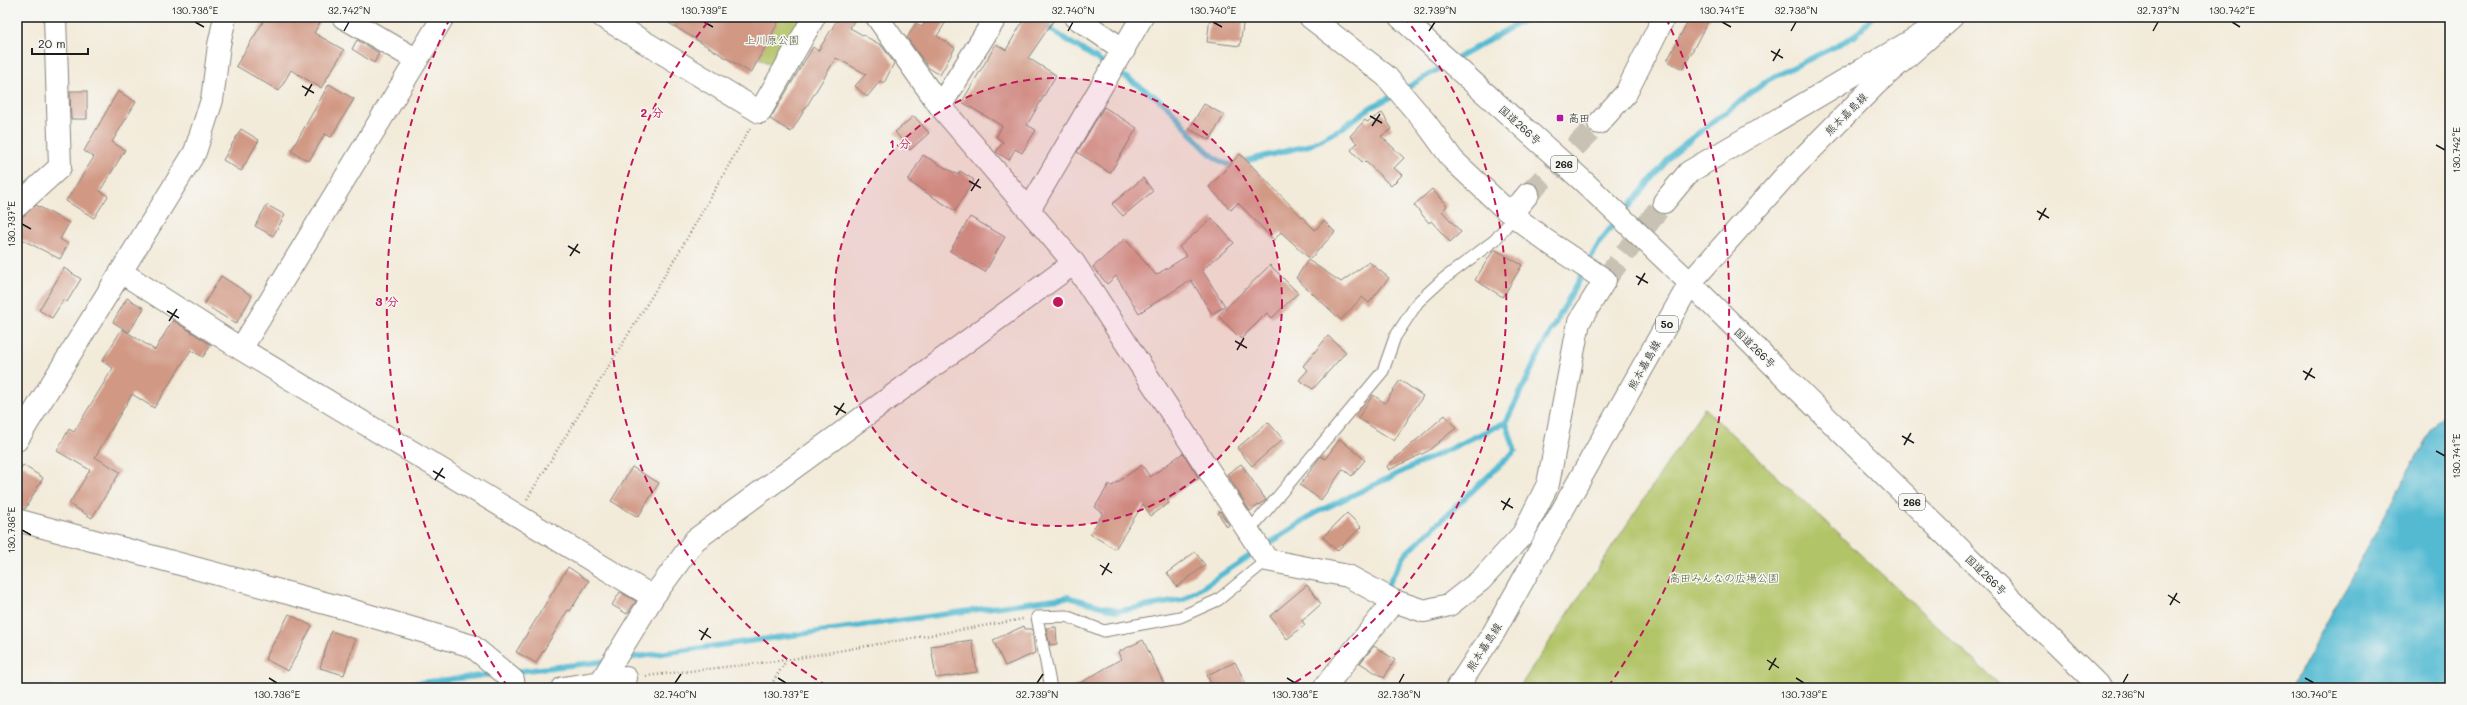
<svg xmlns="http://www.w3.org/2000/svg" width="2467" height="705" viewBox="0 0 2467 705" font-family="Mali,'Klee One',sans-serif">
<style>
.green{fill:#b2c467;stroke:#677042}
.water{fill:#53bad2;stroke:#386b77}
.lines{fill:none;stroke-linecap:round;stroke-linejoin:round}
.stream{stroke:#53bad2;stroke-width:5.5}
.building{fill:#d19884}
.minor-tunnel{stroke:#c8c2b4;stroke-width:22;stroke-dasharray:22 11;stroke-linecap:butt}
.service-casing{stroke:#88847b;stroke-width:13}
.minor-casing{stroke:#88847b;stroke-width:24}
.tertiary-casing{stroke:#88847b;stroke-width:24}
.primary-casing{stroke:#88847b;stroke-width:24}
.trunk-casing{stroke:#88847b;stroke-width:24}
.path{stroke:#88847b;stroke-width:2.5;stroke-dasharray:1 3;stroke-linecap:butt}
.service{stroke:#fff;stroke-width:11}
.minor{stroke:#fff;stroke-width:22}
.tertiary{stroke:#fff;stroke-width:22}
.primary{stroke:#fff;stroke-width:22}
.trunk{stroke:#fff;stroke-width:22}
.ticks{fill:none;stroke:#1c1c1c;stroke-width:1.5}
.ring{fill:none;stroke:#c2185b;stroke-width:2;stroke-dasharray:7 5}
.poi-dot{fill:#b5179e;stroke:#f6f6f2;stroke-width:1.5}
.labels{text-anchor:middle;stroke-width:3;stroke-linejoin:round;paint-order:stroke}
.shield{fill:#f6f6f2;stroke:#5d5d5c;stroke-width:1}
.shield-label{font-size:10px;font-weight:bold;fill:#1c1c1c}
.park-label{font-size:11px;fill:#505736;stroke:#f6f6f2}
.street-label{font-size:11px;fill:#1c1c1c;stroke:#f6f6f2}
.poi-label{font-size:11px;fill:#1c1c1c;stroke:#f6f6f2;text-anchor:start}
.centre{fill:#c2185b;stroke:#f6f6f2;stroke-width:2}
.ring-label{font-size:12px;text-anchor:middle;font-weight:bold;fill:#c2185b;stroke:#f6f6f2;stroke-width:3;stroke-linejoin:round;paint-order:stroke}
.neatline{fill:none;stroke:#1c1c1c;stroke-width:1.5}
.ticks-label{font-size:10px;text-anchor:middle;fill:#1c1c1c}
</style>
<rect width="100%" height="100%" fill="#f6f6f2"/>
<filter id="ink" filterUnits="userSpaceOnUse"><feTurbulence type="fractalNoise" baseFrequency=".025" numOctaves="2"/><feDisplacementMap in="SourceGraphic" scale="8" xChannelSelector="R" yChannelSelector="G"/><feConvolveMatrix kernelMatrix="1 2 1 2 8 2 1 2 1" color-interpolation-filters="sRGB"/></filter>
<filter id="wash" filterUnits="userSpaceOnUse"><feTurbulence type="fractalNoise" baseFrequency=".012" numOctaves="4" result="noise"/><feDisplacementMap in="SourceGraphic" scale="16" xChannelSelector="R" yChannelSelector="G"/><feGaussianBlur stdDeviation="0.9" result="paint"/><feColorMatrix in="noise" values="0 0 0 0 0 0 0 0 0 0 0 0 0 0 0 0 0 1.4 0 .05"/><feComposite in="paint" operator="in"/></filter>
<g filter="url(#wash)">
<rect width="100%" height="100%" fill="#f3ebda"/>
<path class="green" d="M690,17H813L778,69Z
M1704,408L2003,688H1519Z"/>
<path class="water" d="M2450,405V688H2291L2432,428Z"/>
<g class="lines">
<path class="stream" d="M1031,17L1109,67
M1454,60L1529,17
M1116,71C1133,82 1152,93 1167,106C1185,123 1206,158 1229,165L1310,145L1342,128L1371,107L1395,95
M1403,90L1445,65
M1623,214L1675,151L1768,80L1855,36L1872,17
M1588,263L1601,240L1617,220
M1264,547L1315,513L1506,422L1541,350L1583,272
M1384,592L1404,555L1515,451L1506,422
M621,659L1068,597L1118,611L1183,600L1257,551
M512,672L607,661
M17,688H51
M373,688L496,674"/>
</g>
<g id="blocks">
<path class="building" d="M266,17H323L314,33L344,50L321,88L291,70L279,91L236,66Z
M659,17H781L751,73Z
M839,17H856L850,28L881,45L894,63L884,83L880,81L867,97L855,86L866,74L836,58L791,132L770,119L813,47L818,51Z
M929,17H949L937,36L955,48L940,75L929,68L907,38L916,23L922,27Z
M1017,17H1056L1028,58L1056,75L1027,125L1036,130L1022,153L1015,149L1009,160L996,152L1003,142L996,137L1002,126L962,102L996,44L1006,50L1023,21Z
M1210,17H1244L1240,46L1207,42Z
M1690,17H1710L1683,69L1667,61Z
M357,40L379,53L374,63L352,49Z
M329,84L354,99L331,137L325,134L309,161L291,151Z
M70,91H87V119H71Z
M118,91L136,102L112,142L125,150L100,191L108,196L94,218L66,201L94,157L84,151Z
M1204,104L1224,115L1210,140L1189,129Z
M1104,107L1137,128L1110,173L1077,152Z
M1382,113L1392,129L1381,136L1404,158L1394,168L1402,175L1391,186L1365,161L1363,163L1351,150L1357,143L1350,136L1365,120L1367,122Z
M914,116L929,133L910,150L895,132Z
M241,129L259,140L241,171L223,160Z
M1240,154L1315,230L1324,221L1335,232L1310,259L1281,232L1274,240L1238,203L1231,210L1209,187Z
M923,155L958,175L960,171L974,180L955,211L908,181Z
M1143,178L1153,191L1123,216L1112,204Z
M1432,189L1447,206L1442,211L1461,232L1450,242L1431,221L1429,223L1414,205Z
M36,205L69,223L60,239L68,244L60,259L17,237V226L22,217Z
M267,205L285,215L273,236L255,226Z
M970,217L1005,237L985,272L950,251Z
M1212,218L1234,243L1202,270L1225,306L1212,314L1191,280L1139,313L1116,276L1107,284L1093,267L1125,239L1156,275L1187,256L1179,247Z
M1494,249L1522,265L1503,297L1475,280Z
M1308,260L1341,282L1369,262L1389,278L1369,303L1362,297L1341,320L1296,278Z
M1270,265L1298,293L1272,318L1267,313L1241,339L1218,316Z
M64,268L81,279L67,302L64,299L52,318L39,310Z
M221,276L252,296L236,324L204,304Z
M127,298L144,308L129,332L113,322Z
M173,320L211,345L203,357L191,350L154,408L132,394L95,457L120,472L92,518L69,504L90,470L57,451L69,429L74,432L113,368L102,361L122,329L155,350Z
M1328,336L1346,352L1313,389L1299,380L1308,370L1303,366Z
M1400,380L1423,396L1394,441L1358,418L1373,395L1385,403Z
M1445,415L1456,428L1428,451L1389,470L1387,466Z
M1268,422L1283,439L1252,466L1237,448Z
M1340,439L1365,460L1352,476L1343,469L1321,500L1300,485L1321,456L1325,459Z
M1183,453L1199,478L1167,500L1169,503L1151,516L1143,504L1115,549L1090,534L1103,513L1095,507L1109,484L1112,486L1142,465L1150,477Z
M1241,464L1266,500L1250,511L1227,474Z
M23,465L43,478L25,509L17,508V475Z
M632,467L659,483L638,517L611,501Z
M1220,511L1229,525L1227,527L1218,513Z
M1347,513L1361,527L1337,551L1323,537Z
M1195,552L1205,565L1177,587L1167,573Z
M568,567L589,581L570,611L568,610L536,663L516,652Z
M1307,585L1321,604L1302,621L1305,625L1287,639L1270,616Z
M620,592L636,601L627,614L612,605Z
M289,614L312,626L288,671L265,659Z
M1024,626L1025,629H1032L1035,653L1005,666L993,640Z
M1056,627L1057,644L1050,645L1046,628Z
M331,631L355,639L344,675L320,668Z
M972,640L977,672L936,678L931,646Z
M1143,640L1166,688H1072L1121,659L1118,652Z
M1374,646L1395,660L1384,678L1360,663Z
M1235,662L1246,684L1237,688H1213L1207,675Z"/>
</g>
</g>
<g filter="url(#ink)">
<use href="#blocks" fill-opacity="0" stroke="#88847b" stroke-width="1"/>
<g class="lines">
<path class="minor-tunnel" d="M1528,194L1599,123
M1605,280L1664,202"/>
<defs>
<path id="service" d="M1250,530L1383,371L1395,337L1418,302L1442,280L1495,240L1508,224L1511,214
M1051,688L1037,617L1066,616L1104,631L1180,617L1218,600L1267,560"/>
<path id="minor" d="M343,17L417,60
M603,17L760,112L814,17
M877,17L940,106L1074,263L1267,560L1348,576L1394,601L1424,611L1449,605L1481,580L1523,534L1548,484L1579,322L1605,280L1545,240L1505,209
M1075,17L1124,50
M1310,17L1386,76L1426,123L1453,160L1505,209L1518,206L1528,194
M940,106L996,17
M1599,123L1626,93L1664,17
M1664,202L1689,172L1928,31
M17,206L60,167L55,17
M121,272L241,349L653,597
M241,349L443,17
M17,520L347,609L472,646L513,680L514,688
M563,688L626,678
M597,688L653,597L695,540L1074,263
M1324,688L1394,601"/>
<path id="tertiary" d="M1029,210L1142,17
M17,440L195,152L212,100L219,45L225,17"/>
<path id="primary" d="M1457,688L1494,632L1690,283L1787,174L1876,84L1952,17"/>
<path id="trunk" d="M1400,17L1583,181L1690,283L2101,688"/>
</defs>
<use href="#service" class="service-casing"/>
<use href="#minor" class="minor-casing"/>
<use href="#tertiary" class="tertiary-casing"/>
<use href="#primary" class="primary-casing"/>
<use href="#trunk" class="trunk-casing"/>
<path class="path" d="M527,499L682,247L750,128
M646,676L786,660L1023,619
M769,688L786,661"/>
<use href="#service" class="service"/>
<use href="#minor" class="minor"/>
<use href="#tertiary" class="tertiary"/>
<use href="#primary" class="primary"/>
<use href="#trunk" class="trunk"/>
</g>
</g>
<path class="ticks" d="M195,22L204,27M704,22L713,27M1213,22L1222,27M1722,22L1731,27M2232,22L2240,27M344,31L349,22M1068,31L1073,22M1429,31L1435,22M1791,31L1796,22M2153,31L2158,22M1771,51L1783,58M1773,61L1780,49M302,86L314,93M305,96L312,84M1370,116L1382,123M1372,126L1380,114M2436,145L2445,150M969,181L981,188M971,191L979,179M2037,211L2049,218M2039,220L2046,208M22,224L31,229M568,246L580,253M570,256L578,244M1636,276L1648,283M1638,285L1645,273M167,311L179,318M169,321L177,309M1235,341L1247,348M1237,350L1244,338M2303,371L2315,378M2305,380L2312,368M834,406L846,413M836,415L844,403M1902,436L1914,443M1904,445L1911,433M2436,451L2445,456M433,471L445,478M435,480L443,468M1501,501L1513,508M1503,510L1510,498M22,530L31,535M1100,565L1112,573M1102,575L1109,563M2168,595L2180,603M2170,605L2177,593M699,630L711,638M701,640L708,628M1767,660L1779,668M1769,670L1776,658M269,678L277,683M778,678L786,683M1287,678L1295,683M1796,678L1804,683M2305,678L2314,683M675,683L681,674M1037,683L1043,674M1399,683L1404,674M2123,683L2128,674"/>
<circle cx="1058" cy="302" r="224" fill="#c2185b" fill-opacity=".12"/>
<g class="ring">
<circle cx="1058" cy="302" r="224"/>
<path d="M827 686A448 448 0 0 1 712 17M1404 17A448 448 0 0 1 1289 686"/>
<path d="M508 687A671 671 0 0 1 450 18M1666 18A671 671 0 0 1 1608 687"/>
</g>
<rect class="poi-dot" x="1556" y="114" width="8" height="8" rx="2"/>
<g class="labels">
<g class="shield">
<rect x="1551" y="156" width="26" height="16" rx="3"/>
<rect x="1656" y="316" width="22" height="16" rx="3"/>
<rect x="1899" y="494" width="26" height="16" rx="3"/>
</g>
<g class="shield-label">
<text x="1564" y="168">266</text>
<text x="1667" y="328">50</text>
<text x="1912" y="506">266</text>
</g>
<g class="park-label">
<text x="772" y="44">上川原公園</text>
<text x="1724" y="582">高田みんなの広場公園</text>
</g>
<g class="street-label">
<text transform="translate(1846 114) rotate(-45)" y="4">熊本嘉島線</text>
<text transform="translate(1520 125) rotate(42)" y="4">国道266号</text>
<text transform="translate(1755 348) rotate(44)" y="4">国道266号</text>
<text transform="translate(1644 365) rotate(-61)" y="4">熊本嘉島線</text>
<text transform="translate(1986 575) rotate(44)" y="4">国道266号</text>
<text transform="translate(1484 647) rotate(-57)" y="4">熊本嘉島線</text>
</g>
<g class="poi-label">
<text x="1568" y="122">高田</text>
</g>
</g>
<circle cx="1058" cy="302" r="6" class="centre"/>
<g class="ring-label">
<text x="652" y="117">2 分</text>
<text x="900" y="148">1 分</text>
<text x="387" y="306">3 分</text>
</g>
<rect width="2467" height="705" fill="none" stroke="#f6f6f2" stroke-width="44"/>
<path d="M32 48v6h56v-6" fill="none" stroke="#1c1c1c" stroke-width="2"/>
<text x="38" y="48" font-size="12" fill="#1c1c1c" stroke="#f6f6f2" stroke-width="3" paint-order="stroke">20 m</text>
<rect x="22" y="22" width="2423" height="661" class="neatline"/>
<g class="ticks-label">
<text x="195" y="14">130.738°E</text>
<text x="349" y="14">32.742°N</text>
<text x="704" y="14">130.739°E</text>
<text x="1073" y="14">32.740°N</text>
<text x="1213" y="14">130.740°E</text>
<text x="1435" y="14">32.739°N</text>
<text x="1722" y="14">130.741°E</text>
<text x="1796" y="14">32.738°N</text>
<text x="2158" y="14">32.737°N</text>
<text x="2232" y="14">130.742°E</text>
<text transform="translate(2456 150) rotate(-90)" y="4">130.742°E</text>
<text transform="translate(11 224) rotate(-90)" y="4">130.737°E</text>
<text transform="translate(2456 456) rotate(-90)" y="4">130.741°E</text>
<text transform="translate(11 530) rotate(-90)" y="4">130.736°E</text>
<text x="277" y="698">130.736°E</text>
<text x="675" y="698">32.740°N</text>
<text x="786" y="698">130.737°E</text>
<text x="1037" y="698">32.739°N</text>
<text x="1295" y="698">130.738°E</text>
<text x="1399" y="698">32.738°N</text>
<text x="1804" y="698">130.739°E</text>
<text x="2123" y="698">32.736°N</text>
<text x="2314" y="698">130.740°E</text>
</g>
</svg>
